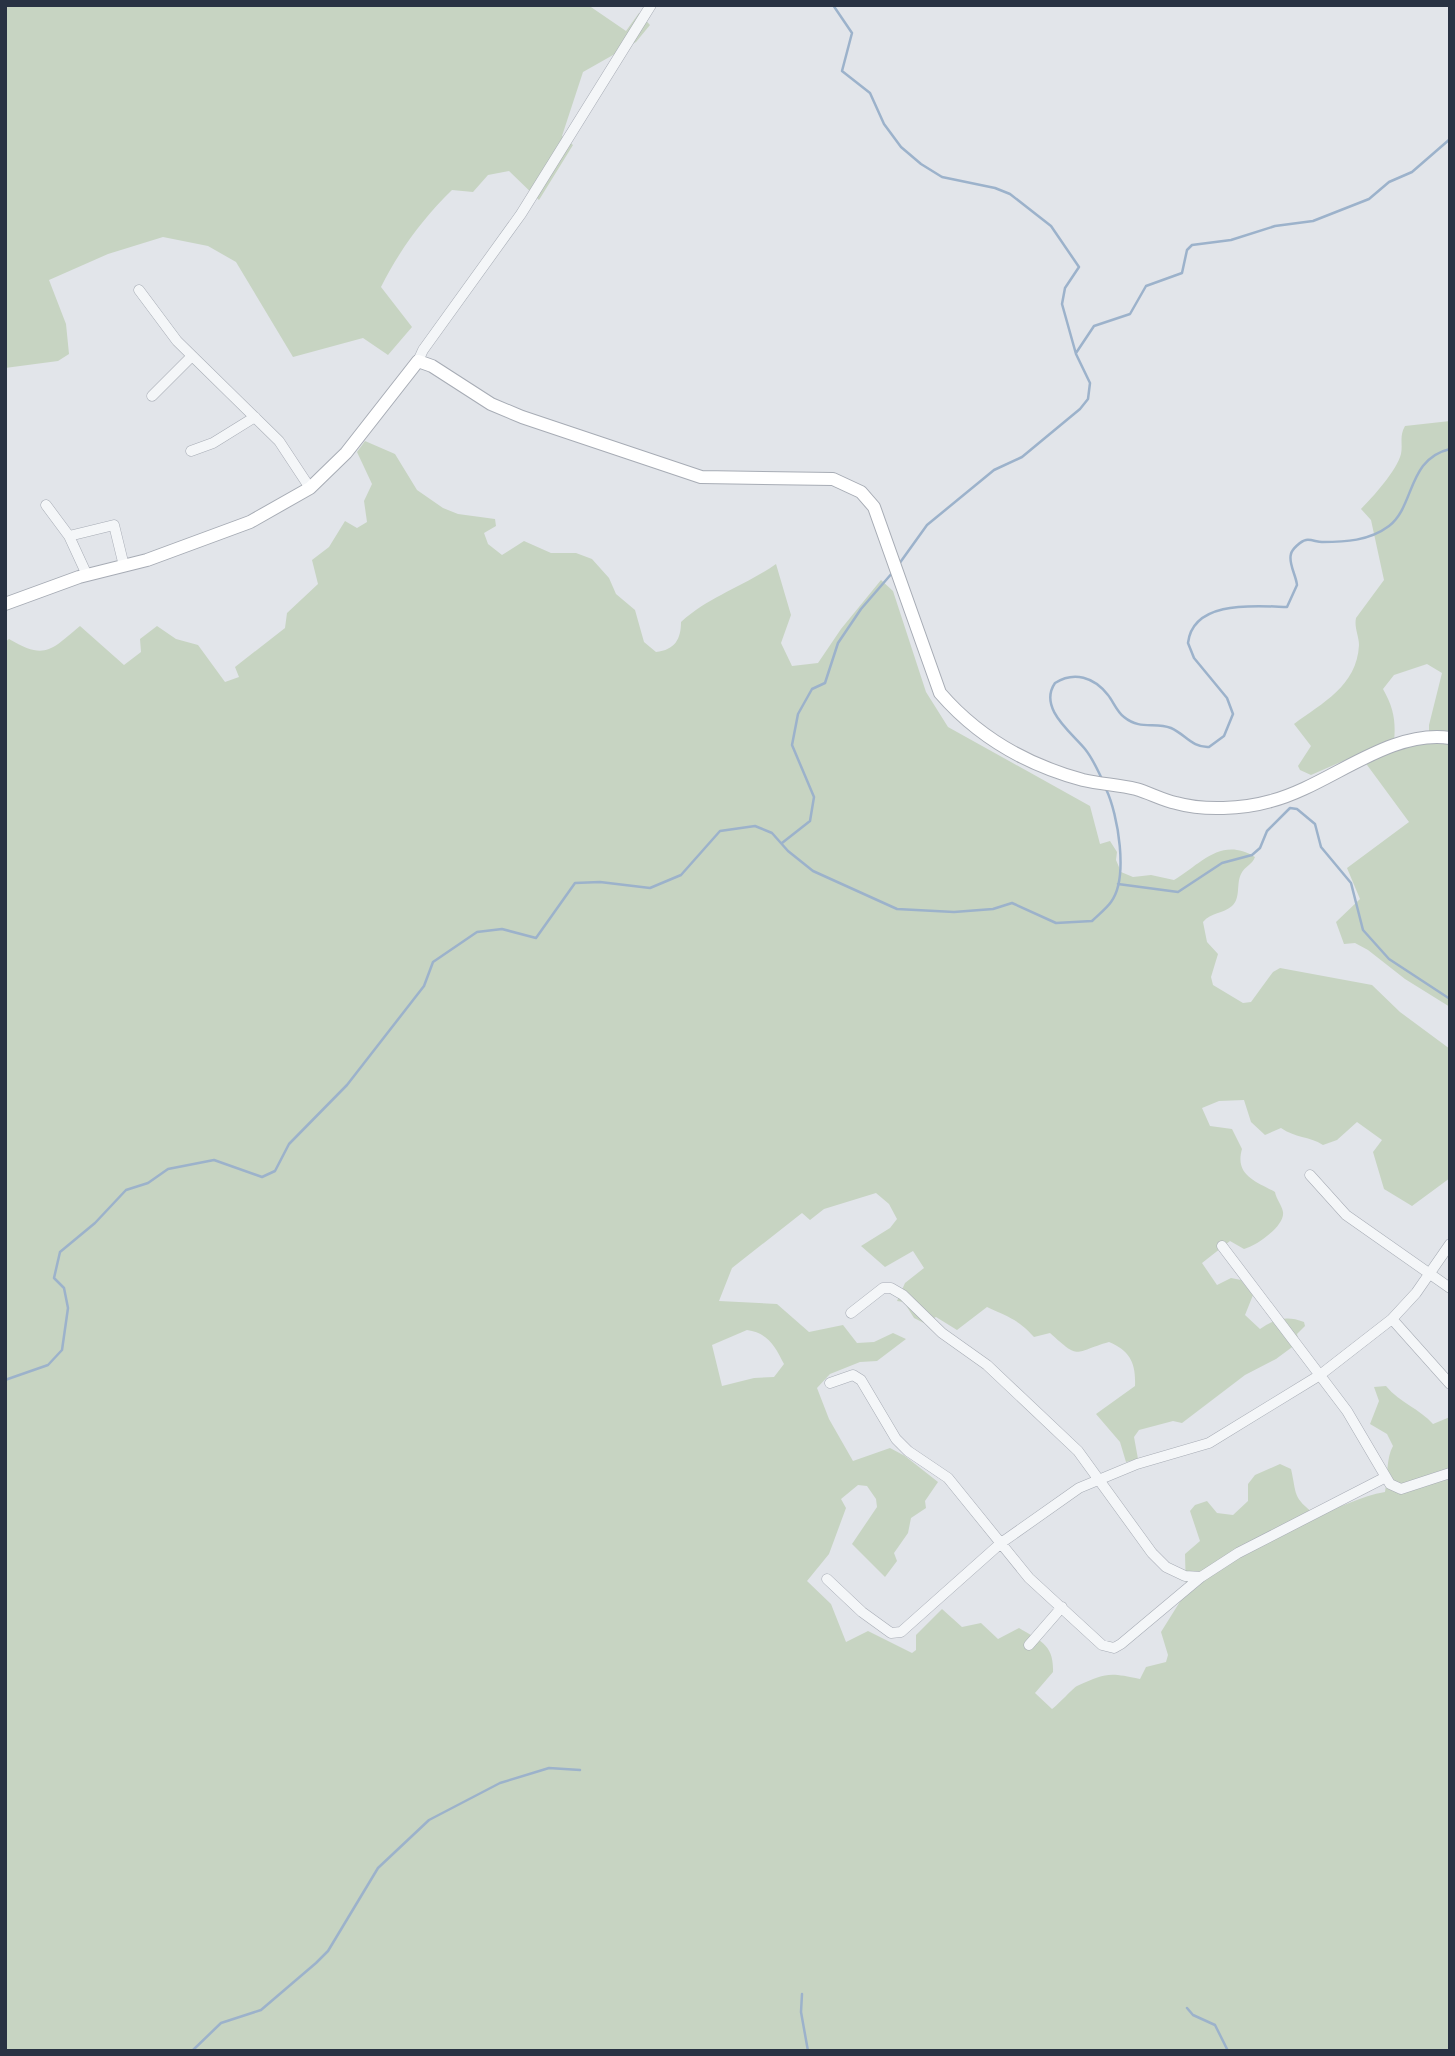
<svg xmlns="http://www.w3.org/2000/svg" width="1455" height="2056" viewBox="0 0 1455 2056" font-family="'Nunito Sans',sans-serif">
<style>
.green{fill:#c7d4c2;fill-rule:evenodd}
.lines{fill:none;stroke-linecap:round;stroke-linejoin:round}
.stream{stroke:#9cb2cb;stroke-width:2.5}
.minor-casing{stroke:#a7acb5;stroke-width:11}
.secondary-casing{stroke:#a7acb5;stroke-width:14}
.minor{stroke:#f4f6f8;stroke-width:10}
.secondary{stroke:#fff;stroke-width:12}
</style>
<rect width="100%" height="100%" fill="#e2e5ea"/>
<path class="green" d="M5,5H588L626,31L639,13L650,25L636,42L583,72L562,136L573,145L539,200L509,171L488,175L473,192L452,190C423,218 399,251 381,287L412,327L388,355L363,338L293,357L236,262L208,246L163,237L108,254L49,280L66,324L69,354L58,361L5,368Z
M1450,421V1007L1405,979L1368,950L1355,943L1344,944L1336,922L1360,899L1347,868L1409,822L1359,754L1311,775L1300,770L1298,766L1311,746L1294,724C1322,703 1357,686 1359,645C1359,636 1354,628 1356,618L1384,580L1371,520L1361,509C1373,497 1397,470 1401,454C1403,444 1399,436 1405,426ZM1427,664L1442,673L1429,725V742L1405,746L1393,752C1396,726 1396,712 1383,689L1394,675Z
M365,441L395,454L417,490L443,508L458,514L495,519L496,526L484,533L488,544L502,555L524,541L551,553H576L592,559L609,578L616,594L635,610L644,642L656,652C675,650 681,639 681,622C710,596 745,586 776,564L791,615L781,643L792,666L818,663L841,629L881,580L893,591L926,692L948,727L1090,806L1100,844L1110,841L1117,852L1116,860L1121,872L1133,877L1151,875L1174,880C1201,864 1221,836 1255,857C1252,865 1245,866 1241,874C1236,884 1241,898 1232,906C1223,914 1211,912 1203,922L1207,942L1218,954L1211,977L1213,985L1243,1003L1251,1002L1273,972L1280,968L1372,985L1400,1012L1450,1049V1178L1412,1206L1384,1189L1373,1152L1382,1140L1357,1122L1337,1140L1323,1145C1309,1136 1295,1138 1281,1128L1265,1135L1251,1122L1244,1100L1219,1101L1202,1108L1210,1126L1232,1129L1242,1149C1234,1176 1258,1182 1275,1192C1276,1199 1282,1205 1283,1212C1285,1226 1256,1246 1244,1249L1230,1241L1202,1263L1217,1285L1231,1278L1241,1280L1253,1295L1245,1315L1260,1329C1275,1319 1286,1315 1304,1322L1305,1326L1297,1334L1299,1342L1276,1359L1245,1375L1182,1423L1173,1421L1139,1430L1134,1437L1138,1459L1126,1462L1120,1442L1096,1414L1135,1386C1136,1363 1130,1351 1109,1342C1073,1352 1081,1361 1050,1333L1034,1337C1018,1319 1008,1317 987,1307L957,1330L936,1317L924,1323L914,1318L904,1302L897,1301L905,1283L924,1268L913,1251L885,1267L861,1246L890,1228L897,1219L889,1204L876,1193L824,1209L810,1220L802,1213L732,1268L719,1301L777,1304L809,1332L843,1325L857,1343L874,1342L893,1333L906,1339L877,1361L860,1362L830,1374L817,1388L829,1419L853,1461L890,1448L905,1456L938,1482L925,1501L926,1508L911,1518L908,1533L894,1553L897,1561L885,1577L852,1544L877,1507L876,1499L867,1486L858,1485L841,1499L846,1508L829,1554L807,1581L831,1604L846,1642L868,1631L912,1653L916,1650V1635L942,1609L962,1627L981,1623L998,1639L1019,1628C1040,1641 1054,1644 1053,1672L1035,1693L1052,1709C1059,1704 1073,1688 1077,1686C1106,1673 1108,1672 1140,1679L1146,1667L1166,1662L1168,1655L1161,1632L1186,1592L1185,1554L1200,1541L1190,1511L1195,1505L1207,1501L1217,1513L1233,1515L1248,1501V1484L1255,1475L1280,1464L1291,1469C1297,1495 1292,1497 1316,1515C1340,1508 1361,1496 1385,1492C1388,1477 1386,1458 1393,1446L1387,1434L1370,1424L1379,1401L1374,1387L1386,1386C1400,1403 1420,1409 1433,1424L1450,1417V2051H5V642L9,639C45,660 50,651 80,626L124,665L141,652L140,639L157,626L176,639L198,645L225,682L239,677L235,667L285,628L287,613L318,584L312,560L329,547L345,521L357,528L367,522L364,501L372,484L357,452ZM747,1330C768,1333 775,1346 784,1364L774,1377L754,1378L722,1386L712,1345Z"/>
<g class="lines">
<path class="stream" d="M833,5L852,33L842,71L870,93L884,124L901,147L921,164L942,177L995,188L1010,194L1051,226L1079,267L1065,288L1062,304L1076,354L1090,383L1088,399L1080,409L1022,457L994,470L927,525L899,564
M1076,353L1094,326L1130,314L1146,286L1182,273L1187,250L1192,245L1231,240L1275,226L1313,221L1369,199L1389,182L1412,172L1450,139
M1102,779C1097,769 1093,759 1085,749C1071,732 1038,708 1055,683C1074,671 1094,677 1108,695C1113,701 1117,712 1124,717C1141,731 1155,721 1171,728C1185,734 1192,748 1209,747L1224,736L1233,714L1227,698L1194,658L1188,643C1193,599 1257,606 1287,607L1297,585C1296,575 1288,563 1291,554C1292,549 1301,541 1306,540C1311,539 1317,542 1322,542C1345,542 1369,541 1389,526C1415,506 1407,459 1450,449
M782,843L810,821L814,797L792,745L798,714L812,689L825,683L838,643L861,609L893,572
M1118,884L1178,892L1222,863L1252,855L1260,848L1267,831L1290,808L1297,809L1315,824L1321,847L1351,883L1363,930L1389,959L1450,999
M5,1380L48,1365L62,1350L68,1308L64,1288L54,1278L60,1252L95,1223L126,1190L148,1183L168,1169L214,1160L262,1177L275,1171L289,1144L347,1085L424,986L433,962L477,932L502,929L536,938L575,883L600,882L650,888L681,875L720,831L755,826L772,833L788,851L813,871L897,909L954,912L993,909L1012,903L1056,923L1092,921C1098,915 1106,909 1111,902C1129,878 1118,814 1106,789
M802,1994L801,2012L808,2051
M1187,2008L1193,2015L1215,2025L1228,2051
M192,2051L221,2023L261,2010L316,1963L328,1951L378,1868L429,1820L500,1783L549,1768L580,1770"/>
<defs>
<path id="minor" d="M139,290L177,341L279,441L310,488
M418,361L423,350L521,214L651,5
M152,396L192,356
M191,451L213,443L255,417
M46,505L69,536
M87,575L69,536L114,525L124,566
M1310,1175L1346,1215L1450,1288
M1222,1246L1347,1411L1390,1484L1401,1489L1450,1473
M851,1313L883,1288H891L903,1295L942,1333L987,1365L1078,1451L1152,1553L1166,1567L1185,1576L1201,1577L1238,1553L1386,1477
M1392,1319L1450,1384
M830,1383L853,1375L861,1380L896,1439L908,1451L948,1478L1029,1578L1102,1645L1114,1648L1121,1644L1201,1577
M827,1579L862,1612L891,1633L901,1632L1001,1543L1079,1488L1137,1464L1209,1443L1320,1375L1392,1319L1416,1293L1450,1244
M1029,1645L1062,1607"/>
<path id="secondary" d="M5,604L79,577L147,560L250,522L310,488L346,453L418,361L432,366L491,404L522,417L701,477L833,479L861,492L874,507L940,693C978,737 1027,765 1083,780C1101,784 1119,785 1136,789C1150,793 1162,800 1176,803C1204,811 1243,809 1271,801C1329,786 1388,729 1450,738"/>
</defs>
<use href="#minor" class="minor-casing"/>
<use href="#secondary" class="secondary-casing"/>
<use href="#minor" class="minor"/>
<use href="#secondary" class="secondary"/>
</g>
<rect width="1455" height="2056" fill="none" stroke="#293243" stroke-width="14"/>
</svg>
